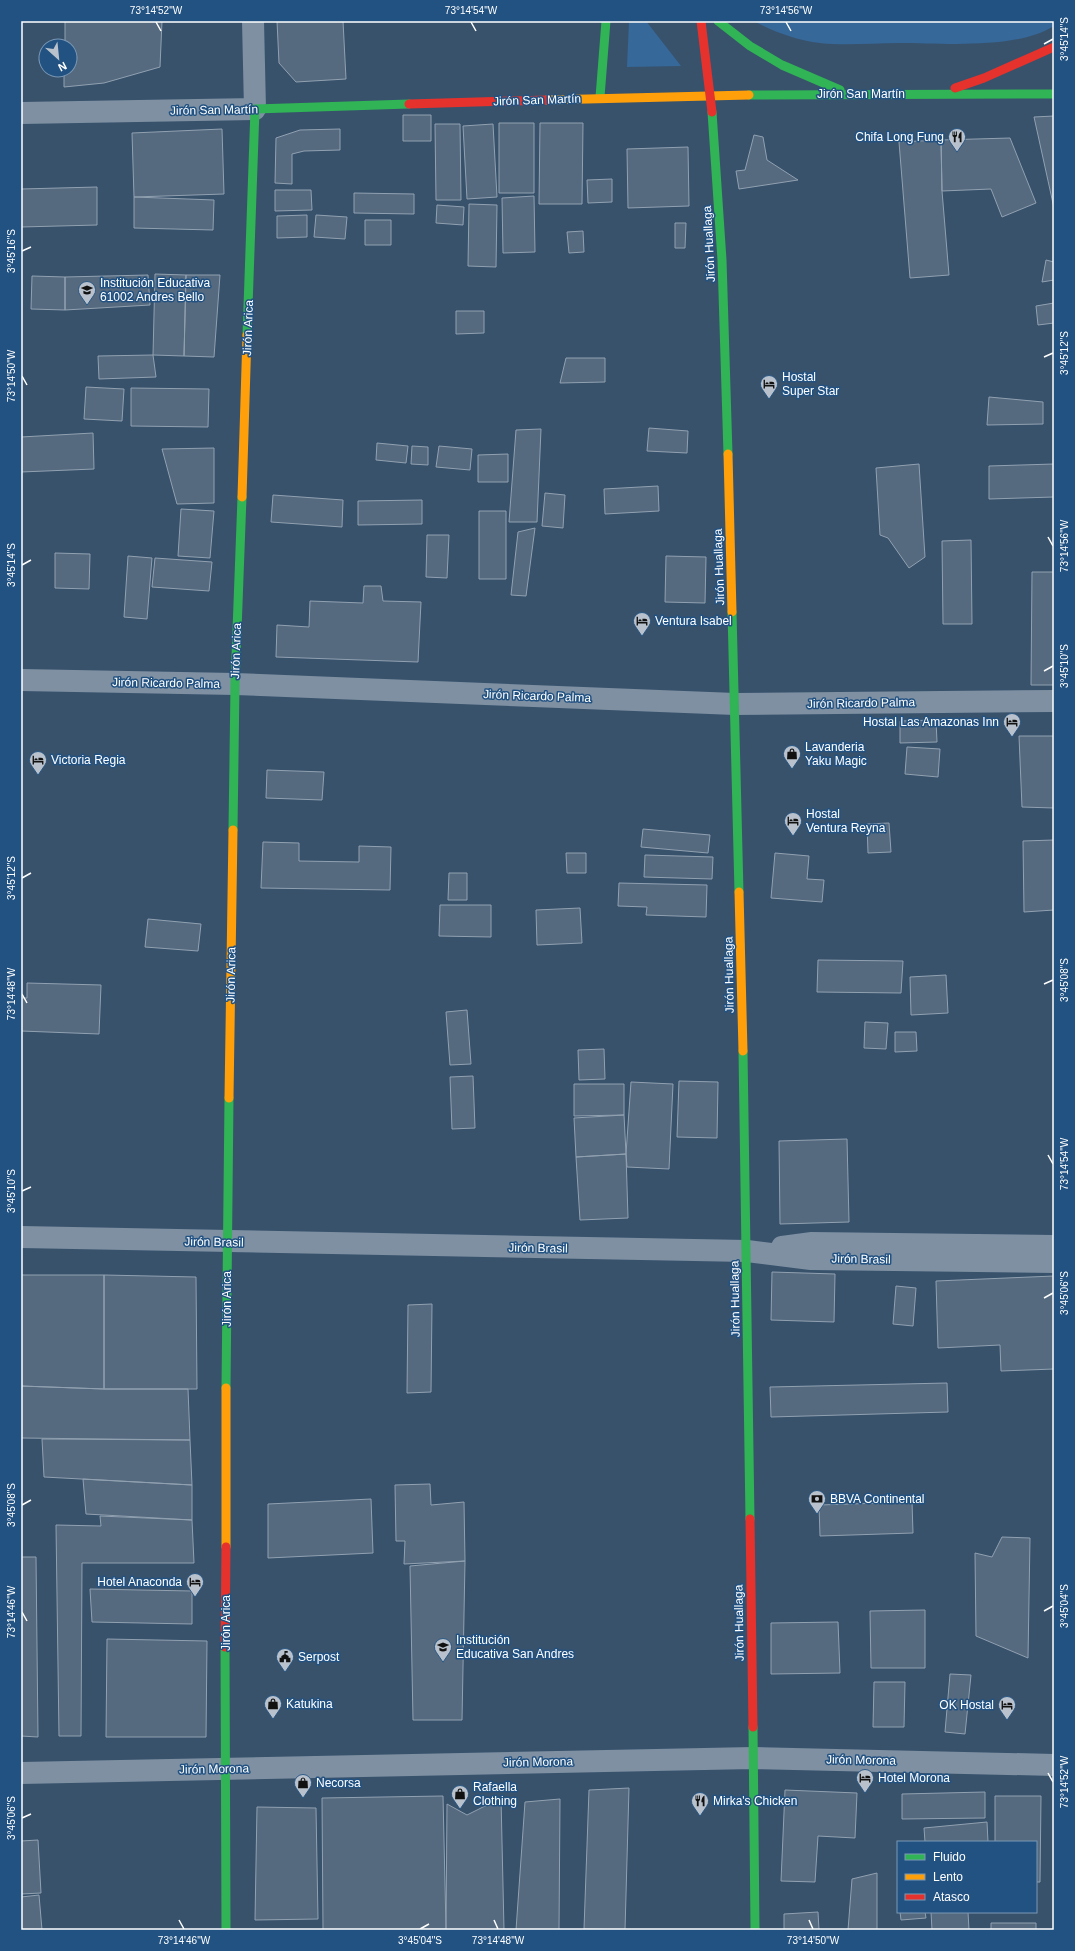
<svg xmlns="http://www.w3.org/2000/svg" width="1075" height="1951" viewBox="0 0 1075 1951" font-family="Helvetica,sans-serif">
<style>
.green{fill:#366899}
.building{fill:#556a7f;stroke:#91a1b1}
.lines{fill:none;stroke-linecap:round;stroke-linejoin:round}
.street{stroke:#7e90a2;stroke-width:22}
.fast{stroke:#30b455;stroke-width:9}
.slow{stroke:#ff9f0a;stroke-width:9}
.jam{stroke:#e5322d;stroke-width:9}
.ticks{fill:none;stroke:#fff;stroke-width:1.5}
.labels{text-anchor:middle;stroke-width:3;stroke-linejoin:round;paint-order:stroke}
.street-label{font-size:12px;fill:#fff;stroke:#225282}
.poi-label{font-size:12px;fill:#fff;stroke:#225282;text-anchor:start}
.neatline{fill:none;stroke:#fff;stroke-width:1.5}
.ticks-label{font-size:10px;text-anchor:middle;fill:#fff}
</style>
<rect width="100%" height="100%" fill="#38526c"/>
<path class="green" d="M629,21H646L681,66L627,67Z
M754,21H1054V26C1015,50 944,43 899,43C873,43 846,46 820,43C797,40 774,32 754,21Z"/>
<path class="building" d="M65,21H162L160,67L104,83L64,87V70H70V46H65Z
M277,21H343L346,79L296,82L279,63Z
M403,115H431V141H403Z
M1054,116V208L1034,117Z
M499,123H534V193H499Z
M540,123H583L582,204H539Z
M435,124H460L461,200H436Z
M493,124L497,197L467,199L463,126Z
M222,129L224,194L134,197L132,133Z
M340,129V150L304,151L292,154V184L275,183L276,138L300,130Z
M754,135L763,137L767,160L798,180L739,189L736,171L745,170Z
M1010,138L1036,203L1002,217L991,189L942,191L941,140Z
M941,140L942,191L949,275L910,278L899,142Z
M688,147L689,206L628,208L627,149Z
M612,179V202L588,203L587,180Z
M97,187V225L21,227V189Z
M275,190H311L312,210L275,211Z
M354,193L414,194V214L354,213Z
M534,196L535,252L503,253L502,198Z
M134,197L214,200L213,230L134,228Z
M469,204L497,205L496,267L468,266Z
M437,205L464,207L463,225L436,223Z
M307,215V237L277,238V216Z
M316,215L347,217L345,239L314,237Z
M365,220H391V245H365Z
M675,223H686L685,248H675Z
M583,231L584,252L569,253L567,232Z
M1046,260L1054,262V280L1042,282Z
M155,274L186,275L184,356L153,355Z
M148,275L150,305L65,310V277Z
M186,275H220L214,357L184,356Z
M32,276L65,277V310L31,309Z
M1054,303V323L1038,325L1036,306Z
M456,311H484V333L456,334Z
M153,355L156,377L99,379L98,356Z
M566,358H605V382L560,383Z
M86,387L124,389L122,421L84,419Z
M131,388L209,389L208,427L131,426Z
M989,397L1043,402V424L987,425Z
M649,428L688,431L687,453L647,451Z
M541,429L537,522H509L516,430Z
M93,433L94,469L21,472V437Z
M377,443L408,446L406,463L376,460Z
M412,446L428,447V465L411,464Z
M439,446L472,449L470,470L436,467Z
M214,448V503L177,504L162,449Z
M508,454V482H478V455Z
M919,464L925,557L909,568L888,538L880,535L876,468Z
M1054,464V497L989,499V466Z
M658,486L659,511L605,514L604,489Z
M545,493L565,495L563,528L542,526Z
M273,495L343,500L342,527L271,522Z
M422,500V524L358,525V501Z
M181,509L214,511L210,558L178,556Z
M479,511H506V579H479Z
M535,528L526,596L511,595L518,532Z
M427,535H449L447,578L426,577Z
M971,540L972,624H943L942,541Z
M55,553L90,554L89,589L55,588Z
M128,556L152,558L147,619L124,617Z
M666,556L706,557L705,603L665,602Z
M155,558L212,562L209,591L152,587Z
M1032,572H1054V685H1031Z
M364,586H381L383,601L421,602L418,662L276,657L277,625L309,627L310,601L363,603Z
M936,720L937,742L900,743V721Z
M1019,736H1054V808L1022,807Z
M907,747L940,749L938,777L905,774Z
M267,770L324,772L322,800L266,798Z
M889,823L891,852L868,853L867,824Z
M643,829L710,835L708,853L641,847Z
M1054,840V910L1024,912L1023,841Z
M263,842L299,843V861L359,862V846L391,847L390,890L261,888Z
M566,853H586V873H567Z
M775,853L809,856L807,879L824,880L822,902L771,898Z
M645,855L713,857L712,879L644,877Z
M449,873H467V900H448Z
M619,883L707,885L706,917L646,915L647,907L618,906Z
M440,905H491V937L439,936Z
M580,908L582,943L537,945L536,910Z
M148,919L201,924L198,951L145,947Z
M818,960L903,961L901,993L817,992Z
M946,975L948,1013L911,1015L910,977Z
M27,983L101,985L99,1034L21,1031V998H27Z
M467,1010L471,1064L450,1065L446,1012Z
M865,1022L888,1023L886,1049L864,1048Z
M895,1032H916L917,1051L895,1052Z
M604,1049L605,1079L579,1080L578,1050Z
M473,1076L475,1128L452,1129L450,1077Z
M679,1081L718,1082L717,1138L677,1137Z
M631,1082L673,1084L669,1169L627,1167L626,1154Z
M574,1084H624V1115L574,1116Z
M624,1115L626,1154L576,1157L574,1118Z
M847,1139L849,1222L780,1224L779,1141Z
M626,1154L628,1218L580,1220L576,1157Z
M772,1272L835,1274L834,1322L771,1320Z
M21,1275H104V1389L21,1386Z
M104,1275L196,1277L197,1389H104Z
M1054,1276V1369L1001,1371L1000,1345L938,1348L936,1281Z
M896,1286L916,1288L913,1326L893,1324Z
M432,1304L431,1392L407,1393L408,1305Z
M947,1383L948,1412L771,1417L770,1387Z
M21,1386L104,1389H188L190,1440L21,1438Z
M42,1439L190,1440L192,1485L44,1477Z
M83,1479L192,1485V1520L86,1514Z
M430,1484L431,1505L464,1502L465,1561L404,1564L405,1541H396L395,1485Z
M371,1499L373,1553L268,1558V1504Z
M912,1502L913,1533L820,1536L819,1505Z
M100,1516L192,1520L194,1563H82L81,1736H59L56,1525L101,1526Z
M1002,1537L1030,1538L1028,1658L976,1636L975,1553L992,1557Z
M21,1557H36L38,1737L21,1736Z
M465,1561L462,1720H413L410,1566Z
M90,1589L192,1591V1624L92,1622Z
M925,1610V1668H871L870,1611Z
M838,1622L840,1673L771,1674V1623Z
M107,1639L207,1641L206,1737H106Z
M950,1674L971,1675L965,1734L945,1732Z
M874,1682H905L904,1727H873Z
M629,1788L625,1930L584,1929L589,1790Z
M785,1790L857,1793L855,1838L818,1836L815,1882L781,1881Z
M985,1792V1818L902,1819V1794Z
M443,1796L446,1929L323,1930L322,1798Z
M995,1796H1041L1040,1882H1036V1842H995Z
M501,1798L504,1930H446L447,1804L467,1815Z
M560,1799L559,1930H516L525,1802Z
M257,1807L316,1808L318,1919L255,1920Z
M987,1822L988,1842H925L924,1828Z
M38,1840L41,1893L21,1894V1841Z
M877,1873V1930H848L852,1879Z
M39,1895L42,1930H21V1897Z
M818,1912L819,1930H784V1914Z
M900,1912H925L926,1918L901,1920Z
M931,1912H968L969,1930H932Z
M991,1923H1036V1930H991Z"/>
<g class="lines">
<path class="street" d="M21,113L255,109L253,21
M21,680L235,684L735,704L1054,701
M21,1237L747,1251L811,1259L1054,1262
M782,1247L812,1243L1054,1246
M21,1773L753,1758L1054,1765"/>
<path class="fast" d="M718,21L750,46L782,65L840,90
M749,95L1054,94
M600,97L606,21
M712,112L722,260L728,454
M247,335L255,109L409,104
M732,612L739,892
M233,830L235,684L242,497
M743,1051L750,1519
M226,1388L229,1098
M225,1647L226,1930
M753,1727L755,1930"/>
<path class="slow" d="M547,100L749,95
M728,454L732,612
M242,497L247,335
M739,892L743,1051
M229,1098L233,830
M226,1547V1388"/>
<path class="jam" d="M701,21L712,112
M955,88L984,78L1054,47
M409,104L547,100
M750,1519L753,1727
M225,1647L226,1547"/>
</g>
<path class="ticks" d="M156,22L161,31M471,22L476,31M786,22L791,31M1044,44L1053,39M22,251L31,247M1044,357L1053,353M22,376L27,385M1048,537L1053,546M22,565L31,560M1044,671L1053,666M22,878L31,873M1044,984L1053,980M22,994L27,1003M1048,1155L1053,1164M22,1191L31,1187M1044,1298L1053,1293M22,1505L31,1500M1044,1611L1053,1606M22,1612L27,1621M1048,1773L1053,1782M22,1818L31,1814M179,1920L184,1929M494,1920L498,1929M809,1920L813,1929M420,1929L429,1924"/>
<defs>
<symbol id="restaurant-pin" viewBox="-11 -11 22 30"><path d="M0 17L-7.5 6A9.5 9.5 0 1 1 7.5 6Z" fill="#b9c2cc" stroke="#225282"/><path d="M-5-6h1v4h1v-4h1v4h1v-4h1v5L-1.5 .5V6h-2V.5L-5-1ZM5-6V6H3V1.5H1.5Q1.5-4 5-6Z" fill="#111"/></symbol>
<symbol id="school-pin" viewBox="-11 -11 22 30"><path d="M0 17L-7.5 6A9.5 9.5 0 1 1 7.5 6Z" fill="#b9c2cc" stroke="#225282"/><path d="M0-5L7-2L0 1L-7-2ZM-4 1L0 2.5L4 1V4Q0 6-4 4Z" fill="#111"/></symbol>
<symbol id="hotel-pin" viewBox="-11 -11 22 30"><path d="M0 17L-7.5 6A9.5 9.5 0 1 1 7.5 6Z" fill="#b9c2cc" stroke="#225282"/><path d="M-6-4.5h1.5V1H6V5H4.5V3h-9V5H-6ZM-4 0a1.8 1.8 0 1 1 3.6 0ZM.5 0V-2.5h3Q6-2.5 6 0Z" fill="#111"/></symbol>
<symbol id="shop-pin" viewBox="-11 -11 22 30"><path d="M0 17L-7.5 6A9.5 9.5 0 1 1 7.5 6Z" fill="#b9c2cc" stroke="#225282"/><path d="M-5-2.5h2.3a2.7 3.5 0 0 1 5.4 0H5L5.5 6h-11ZM-1.5-2.5h3a1.5 2.3 0 0 0-3 0Z" fill="#111"/></symbol>
<symbol id="bank-pin" viewBox="-11 -11 22 30"><path d="M0 17L-7.5 6A9.5 9.5 0 1 1 7.5 6Z" fill="#b9c2cc" stroke="#225282"/><path d="M-6-4H6V4H-6ZM0-2.3a2.3 2.3 0 1 0 0 4.6a2.3 2.3 0 1 0 0-4.6Z" fill="#111"/></symbol>
<symbol id="civic-pin" viewBox="-11 -11 22 30"><path d="M0 17L-7.5 6A9.5 9.5 0 1 1 7.5 6Z" fill="#b9c2cc" stroke="#225282"/><path d="M-.6-6.5H3V-4.5H.6V-3L4-1V1h2V6H-6V1h2V-1L-.6-3ZM-1.2 2.5V6h2.4V2.5Z" fill="#111"/></symbol>
</defs>
<g fill-rule="evenodd">
<use href="#restaurant-pin" x="947" y="127" width="20" height="27"/>
<use href="#school-pin" x="77" y="280" width="20" height="27"/>
<use href="#hotel-pin" x="759" y="374" width="20" height="27"/>
<use href="#hotel-pin" x="632" y="611" width="20" height="27"/>
<use href="#hotel-pin" x="1002" y="712" width="20" height="27"/>
<use href="#shop-pin" x="782" y="744" width="20" height="27"/>
<use href="#hotel-pin" x="28" y="750" width="20" height="27"/>
<use href="#hotel-pin" x="783" y="811" width="20" height="27"/>
<use href="#bank-pin" x="807" y="1489" width="20" height="27"/>
<use href="#hotel-pin" x="185" y="1572" width="20" height="27"/>
<use href="#school-pin" x="433" y="1637" width="20" height="27"/>
<use href="#civic-pin" x="275" y="1647" width="20" height="27"/>
<use href="#shop-pin" x="263" y="1694" width="20" height="27"/>
<use href="#hotel-pin" x="997" y="1695" width="20" height="27"/>
<use href="#hotel-pin" x="855" y="1768" width="20" height="27"/>
<use href="#shop-pin" x="293" y="1773" width="20" height="27"/>
<use href="#shop-pin" x="450" y="1784" width="20" height="27"/>
<use href="#restaurant-pin" x="690" y="1791" width="20" height="27"/>
</g>
<g class="labels">
<g class="street-label">
<text x="861" y="98">Jirón San Martín</text>
<text transform="translate(537 100) rotate(-2)" y="4">Jirón San Martín</text>
<text transform="translate(214 110) rotate(-1)" y="4">Jirón San Martín</text>
<text transform="translate(709 244) rotate(-93)" y="4">Jirón Huallaga</text>
<text transform="translate(248 328) rotate(-88)" y="4">Jirón Arica</text>
<text transform="translate(719 567) rotate(-92)" y="4">Jirón Huallaga</text>
<text transform="translate(236 651) rotate(-88)" y="4">Jirón Arica</text>
<text transform="translate(166 683) rotate(1)" y="4">Jirón Ricardo Palma</text>
<text transform="translate(537 696) rotate(2)" y="4">Jirón Ricardo Palma</text>
<text transform="translate(861 703) rotate(-1)" y="4">Jirón Ricardo Palma</text>
<text transform="translate(231 975) rotate(-89)" y="4">Jirón Arica</text>
<text transform="translate(729 975) rotate(-91)" y="4">Jirón Huallaga</text>
<text transform="translate(214 1242) rotate(1)" y="4">Jirón Brasil</text>
<text transform="translate(538 1248) rotate(1)" y="4">Jirón Brasil</text>
<text transform="translate(861 1259) rotate(1)" y="4">Jirón Brasil</text>
<text transform="translate(227 1299) rotate(-90)" y="4">Jirón Arica</text>
<text transform="translate(735 1299) rotate(-91)" y="4">Jirón Huallaga</text>
<text transform="translate(226 1623) rotate(-90)" y="4">Jirón Arica</text>
<text transform="translate(739 1623) rotate(-91)" y="4">Jirón Huallaga</text>
<text transform="translate(861 1760) rotate(1)" y="4">Jirón Morona</text>
<text transform="translate(538 1762) rotate(-1)" y="4">Jirón Morona</text>
<text transform="translate(214 1769) rotate(-1)" y="4">Jirón Morona</text>
</g>
<g class="poi-label">
<text x="944" y="141" text-anchor="end">Chifa Long Fung</text>
<text x="100" y="287">Institución Educativa<tspan x="100" dy="14">61002 Andres Bello</tspan></text>
<text x="782" y="381">Hostal<tspan x="782" dy="14">Super Star</tspan></text>
<text x="655" y="625">Ventura Isabel</text>
<text x="999" y="726" text-anchor="end">Hostal Las Amazonas Inn</text>
<text x="805" y="751">Lavanderia<tspan x="805" dy="14">Yaku Magic</tspan></text>
<text x="51" y="764">Victoria Regia</text>
<text x="806" y="818">Hostal<tspan x="806" dy="14">Ventura Reyna</tspan></text>
<text x="830" y="1503">BBVA Continental</text>
<text x="182" y="1586" text-anchor="end">Hotel Anaconda</text>
<text x="456" y="1644">Institución<tspan x="456" dy="14">Educativa San Andres</tspan></text>
<text x="298" y="1661">Serpost</text>
<text x="286" y="1708">Katukina</text>
<text x="994" y="1709" text-anchor="end">OK Hostal</text>
<text x="878" y="1782">Hotel Morona</text>
<text x="316" y="1787">Necorsa</text>
<text x="473" y="1791">Rafaella<tspan x="473" dy="14">Clothing</tspan></text>
<text x="713" y="1805">Mirka's Chicken</text>
</g>
</g>
<rect width="1075" height="1951" fill="none" stroke="#225282" stroke-width="44"/>
<rect x="897" y="1841" width="140" height="72" fill="#225282" stroke="#7a97b4"/>
<rect x="905" y="1854" width="20" height="6" fill="#30b455" stroke="#7a97b4"/>
<text x="933" y="1861" font-size="12" fill="#ffffff">Fluido</text>
<rect x="905" y="1874" width="20" height="6" fill="#ff9f0a" stroke="#7a97b4"/>
<text x="933" y="1881" font-size="12" fill="#ffffff">Lento</text>
<rect x="905" y="1894" width="20" height="6" fill="#e5322d" stroke="#7a97b4"/>
<text x="933" y="1901" font-size="12" fill="#ffffff">Atasco</text>
<g transform="translate(58 58) rotate(153)"><circle r="19" fill="#225282" stroke="#7a97b4"/>
<path d="M0-3L7 15L0 10L-7 15Z" fill="#b9c2cc"/>
<text y="-6" font-size="11" font-weight="bold" text-anchor="middle" fill="#ffffff">N</text>
</g>
<rect x="22" y="22" width="1031" height="1907" class="neatline"/>
<g class="ticks-label">
<text x="156" y="14">73°14'52"W</text>
<text x="471" y="14">73°14'54"W</text>
<text x="786" y="14">73°14'56"W</text>
<text transform="translate(1064 39) rotate(-90)" y="4">3°45'14"S</text>
<text transform="translate(11 251) rotate(-90)" y="4">3°45'16"S</text>
<text transform="translate(1064 353) rotate(-90)" y="4">3°45'12"S</text>
<text transform="translate(11 376) rotate(-90)" y="4">73°14'50"W</text>
<text transform="translate(1064 546) rotate(-90)" y="4">73°14'56"W</text>
<text transform="translate(11 565) rotate(-90)" y="4">3°45'14"S</text>
<text transform="translate(1064 666) rotate(-90)" y="4">3°45'10"S</text>
<text transform="translate(11 878) rotate(-90)" y="4">3°45'12"S</text>
<text transform="translate(1064 980) rotate(-90)" y="4">3°45'08"S</text>
<text transform="translate(11 994) rotate(-90)" y="4">73°14'48"W</text>
<text transform="translate(1064 1164) rotate(-90)" y="4">73°14'54"W</text>
<text transform="translate(11 1191) rotate(-90)" y="4">3°45'10"S</text>
<text transform="translate(1064 1293) rotate(-90)" y="4">3°45'06"S</text>
<text transform="translate(11 1505) rotate(-90)" y="4">3°45'08"S</text>
<text transform="translate(1064 1606) rotate(-90)" y="4">3°45'04"S</text>
<text transform="translate(11 1612) rotate(-90)" y="4">73°14'46"W</text>
<text transform="translate(1064 1782) rotate(-90)" y="4">73°14'52"W</text>
<text transform="translate(11 1818) rotate(-90)" y="4">3°45'06"S</text>
<text x="184" y="1944">73°14'46"W</text>
<text x="420" y="1944">3°45'04"S</text>
<text x="498" y="1944">73°14'48"W</text>
<text x="813" y="1944">73°14'50"W</text>
</g>
</svg>
